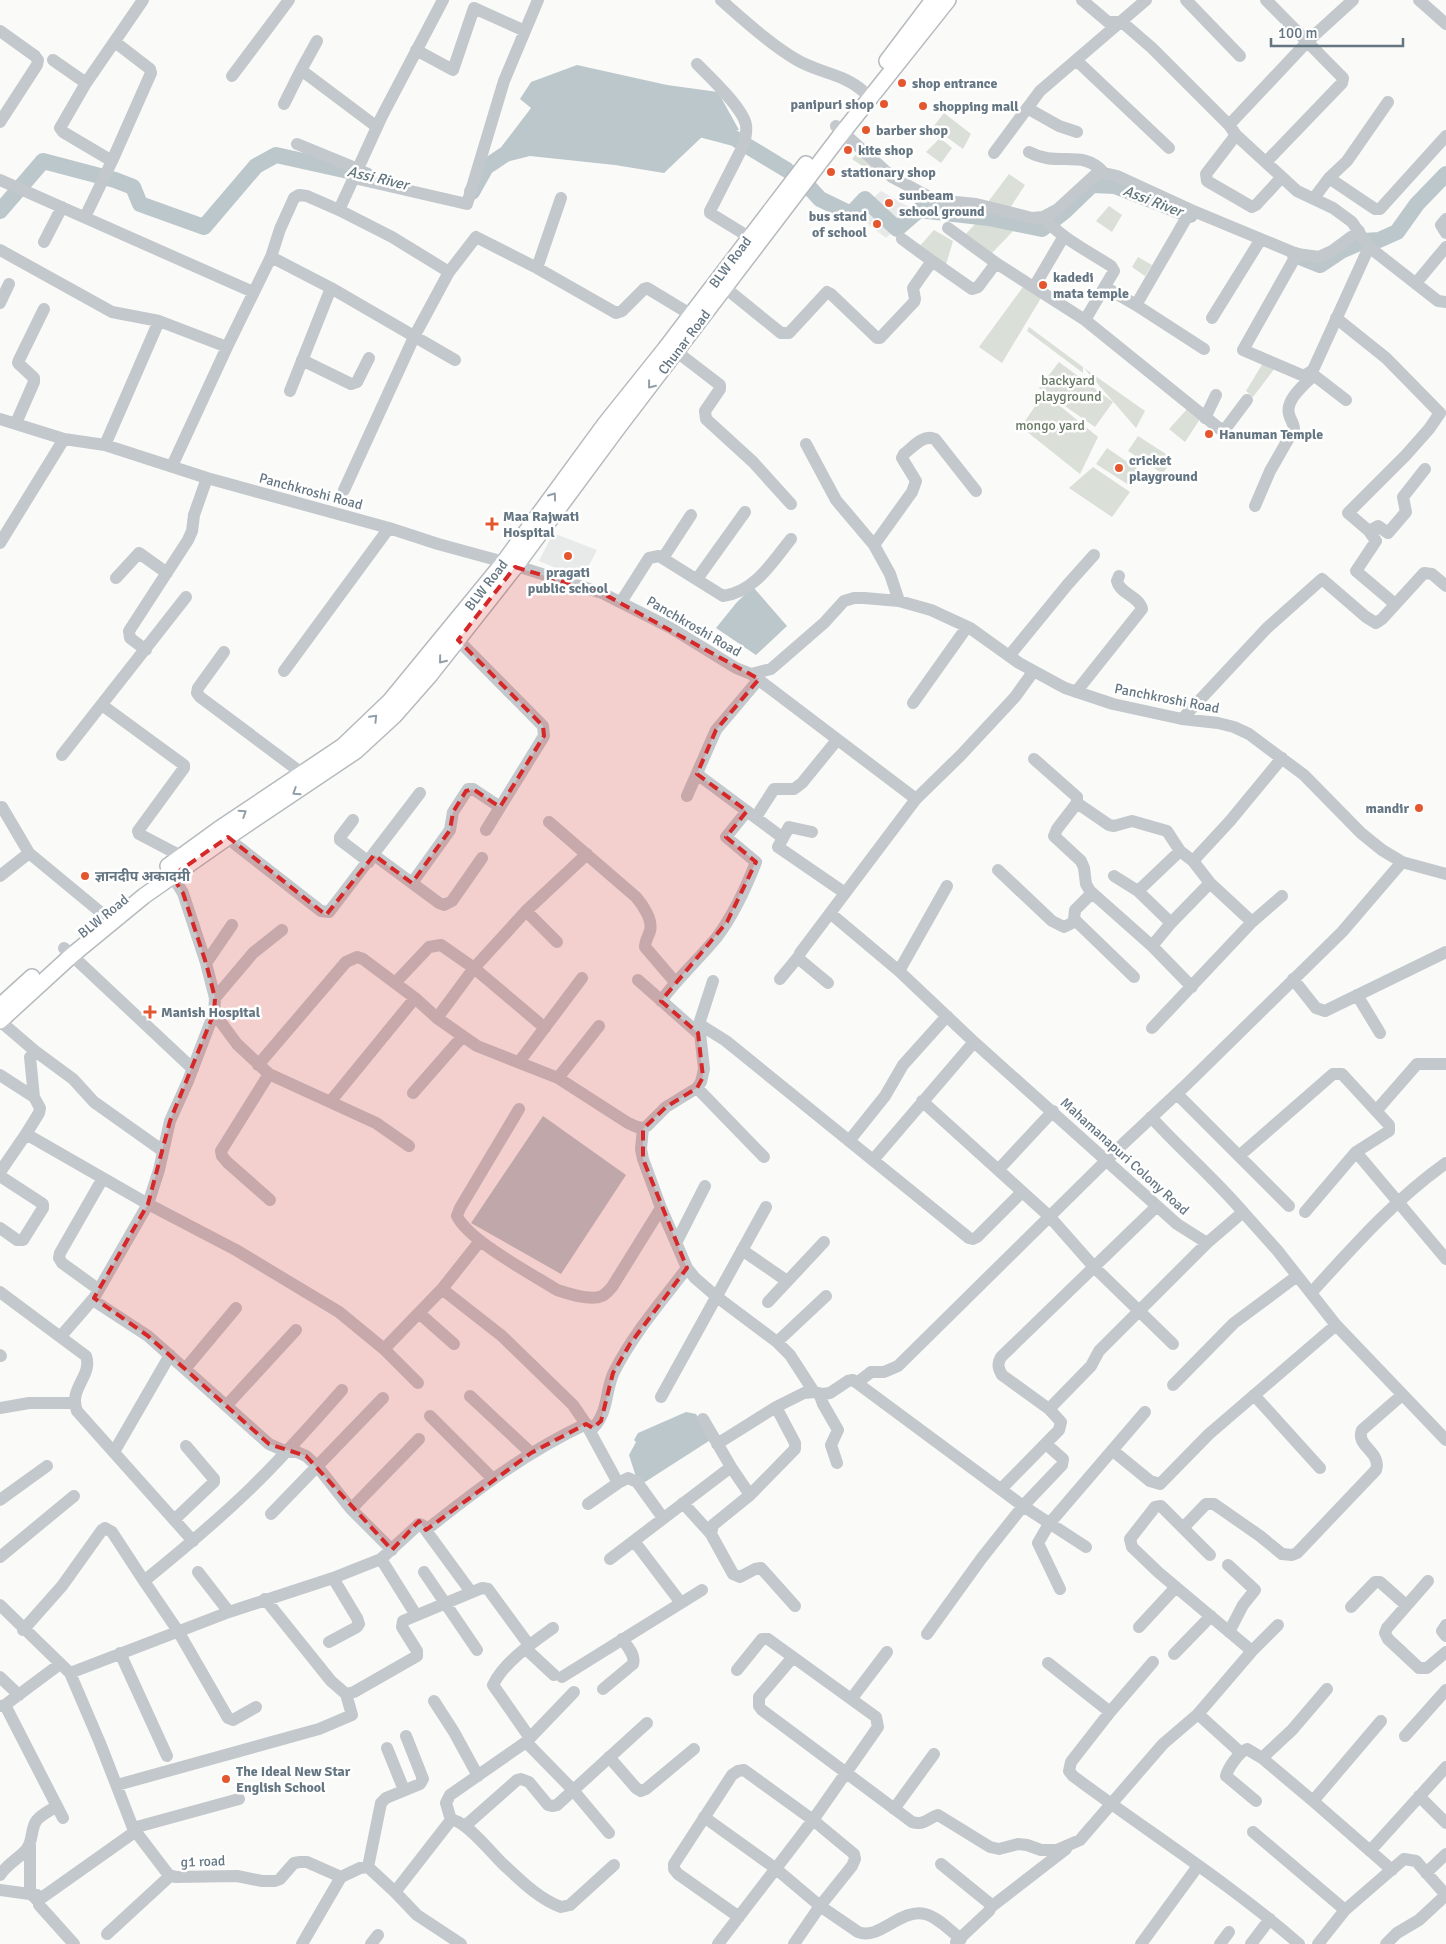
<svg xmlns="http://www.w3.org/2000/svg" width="1446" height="1944" viewBox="0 0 1446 1944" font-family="Signika,'Noto Sans Devanagari',sans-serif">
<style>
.built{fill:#e8e9e9}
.green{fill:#dadfd7}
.water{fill:#bbc7cb}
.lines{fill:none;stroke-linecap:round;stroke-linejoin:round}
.stream{stroke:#bbc7cb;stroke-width:2.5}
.river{stroke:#bbc7cb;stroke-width:16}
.major-casing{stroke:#b5babe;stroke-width:18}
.minor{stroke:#c3c8cc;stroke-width:12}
.major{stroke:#fff;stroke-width:15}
.oneway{stroke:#939fa8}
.marked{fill:#d62828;fill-opacity:0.2;stroke:#d62828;stroke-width:4;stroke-dasharray:10 6;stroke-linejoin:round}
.poi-dot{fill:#e4572e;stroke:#fff;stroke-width:2}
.labels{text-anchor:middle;stroke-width:5;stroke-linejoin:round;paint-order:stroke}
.poi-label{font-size:14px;font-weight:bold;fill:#657683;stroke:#fff;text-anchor:start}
.street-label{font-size:14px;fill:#657683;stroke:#fff}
.park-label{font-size:14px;fill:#687a64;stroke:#fff}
.water-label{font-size:15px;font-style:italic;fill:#60757c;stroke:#fff}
</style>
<rect width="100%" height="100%" fill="#fafaf8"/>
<path class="built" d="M881,191L909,207L894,223L871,200Z
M869,208L895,230L886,238L859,217Z
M553,533L597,550L582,579L539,561Z"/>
<path class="green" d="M944,113L971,134L963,149L933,127Z
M940,138L952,148L941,163L926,152Z
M859,151L880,170L877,176L852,159Z
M1009,174L1025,185L1010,208L988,202Z
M1109,206L1122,215L1112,232L1096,221Z
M977,222L1017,227L991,254L964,236Z
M934,230L953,241L945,268L918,248Z
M1138,257L1152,265L1145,276L1132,267Z
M1023,287L1041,298L1002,363L979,347Z
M1029,327L1083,367V373L1027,331Z
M1059,362L1113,402L1095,427L1039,388Z
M1263,363L1275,368L1253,397L1246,391Z
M1084,368L1145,411L1136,428Z
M1044,393L1098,437L1080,474L1021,427Z
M1188,408L1200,419L1185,442L1169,429Z
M1138,436L1172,458L1163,474L1128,451Z
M1107,448L1142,472L1132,487L1096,464Z
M1093,467L1130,492L1112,517L1069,488Z"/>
<path class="water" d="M577,65L667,85L718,92L739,130L704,135L664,173L615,165L530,156L486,167L531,108L520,99L531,82Z
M753,587L787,626L756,655L716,628L737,602Z
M543,1116L626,1175L561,1274L471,1223Z
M686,1412L696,1414L712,1439L645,1482L636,1477L629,1455L636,1442L634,1440L638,1433Z"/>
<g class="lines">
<path class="stream" d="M957,208L994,215"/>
<path class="river" d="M696,128L734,138L787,170
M808,186L820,199L851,214L865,199L897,229L919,210L989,218L1042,229L1064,212L1092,185L1115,186L1190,215
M472,192L486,167L504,155
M0,211L43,161L115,180L133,187L140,204L204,227L256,166L276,155L366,175
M1295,255L1320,265L1341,251L1364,241L1379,240L1397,232L1417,204L1446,174"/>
<defs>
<path id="major" d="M887,61L933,0
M168,866L219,829L343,746L390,701L504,562L605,424L665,349L806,164
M0,1006L32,977
M0,1021L71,956L144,896L228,837L356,751L394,716L430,675L515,567L617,429L843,132L948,0"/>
</defs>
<use href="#major" class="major-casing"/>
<path class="minor" d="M721,0C745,21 770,44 797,60C819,73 845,74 864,92
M1082,0L1108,22H1122L1152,48L1229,125L1236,135L1297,191L1333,208L1352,222L1369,247L1313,370L1304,376L1243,350L1297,254
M1186,0L1240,56
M1419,0L1446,24
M0,31L35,56L38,60L37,65L0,122
M317,41L301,70L377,127
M416,50L453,70L474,8L525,31
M53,60L86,83
M1076,60L1169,148
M697,64C710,77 743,108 746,125C747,133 745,141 742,148L710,211V213L749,237
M232,76L289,0
M284,104L301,70
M1027,108L1059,126L1077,132
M1229,125L1308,41L1353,0
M836,126L892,177L935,200L976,204L1032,218L1043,217L1058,209L1095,175L1104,173L1117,176L1191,210L1297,254L1319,257L1332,251L1359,231
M1236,135L1206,174L1207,181L1252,207L1256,205L1281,178
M297,144L358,169
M1029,152C1058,168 1083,148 1104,173
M994,153L1040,91L1146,0
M112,161L151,73L150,69L115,42
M1266,162L1342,83L1343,78L1266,0
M354,178L467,204L504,81L538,0
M1329,178L1375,209H1380L1446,136
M0,180L253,292
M1314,198L1329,178L1347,161L1388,102
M339,210L382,116L443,0
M1191,210L1136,305L1204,349
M85,217L112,161L63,132L60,128L86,83L143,0
M1043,217C1061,238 1088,251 1111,266L1114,271L1085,320
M1446,219L1441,225L1446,233
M948,228L996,263
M902,239L932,261
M44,242L62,207
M1369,247L1438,301L1446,302
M0,250L112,312L159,321L227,347
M271,257L331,288L455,360
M537,268L561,198
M718,282L781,333H789L827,292L831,294L877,338H880L914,302L915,299L913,288L932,261L972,289L978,287L996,263L1085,320L1220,429L1226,428L1247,400
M1416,283L1446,247
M1034,287L1064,236
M1105,287L1136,305
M0,303L9,284
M1212,318L1261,239
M1336,318L1386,358L1440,413L1429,429L1406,455L1348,513L1369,531L1376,541L1356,571L1395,604
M668,348L677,352L720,385V389L705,411L706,419L753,462L791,504
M302,360L351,384L357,382L369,358
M1311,373L1346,400
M290,391L331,288
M1205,418L1216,395
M0,419L64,439L105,445L207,478L389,528L438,544L504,562L602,593L671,628L736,668L751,674L771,669L824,623L844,601L854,598H864L899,601L931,610L970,628L1019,663L1065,688L1113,704L1182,719L1218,723L1234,727L1249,734L1304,775L1361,833L1382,850L1402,862L1446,874
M16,423L34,382V378L18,363L19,360L44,309
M806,444L836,500L874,545L890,574L899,601
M105,445L159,321
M172,466L227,347L271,257L280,229L294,198L299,195L307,196L339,210L392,237L449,272
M344,490L415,335L449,272L476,237L537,268L616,313L622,311L644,289L647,288L690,314
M1255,506L1270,471L1294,429C1294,423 1290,420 1289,414C1285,400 1305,384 1314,375
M1369,531L1378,526L1388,533L1406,512L1403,497L1425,469
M0,543L64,439
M874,545L912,492L916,481L902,458L904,454C913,447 923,434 935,439L976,491
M663,558L691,515
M116,578L139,553L167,573
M697,579L745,512
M621,602L649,558L659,556L723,596C755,592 773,561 791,539
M458,640L543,726L544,736L486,830
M146,650L130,638L129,631L188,540L192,531L194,515L207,478
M224,652L198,688L197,693L200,697L303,774
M1009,656L1068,584L1094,555
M284,671L389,528
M751,674L916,799
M1076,692L1142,609C1139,596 1120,594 1117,581L1119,576
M913,703L967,627
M102,705L184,765V768L138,831L139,834L181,856
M1182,719L1267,628L1322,579L1366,617L1376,623L1382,619L1424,573L1432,574L1446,586
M62,755L186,597
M1034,759L1077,797V803L1057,829L1054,836L1081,861L1084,868L1086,884L1090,891L1152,946L1192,987
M697,774L783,838
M687,796L716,730L759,679
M1077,803L1109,825L1114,826L1132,821L1167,831L1180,851L1193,861L1210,883L1252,922
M2,807L29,853L104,915
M756,817L774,789H794L802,783L837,740
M353,820L340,837V840L369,862
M549,822L636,897C643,905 653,920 650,931C648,937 645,941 645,947L675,982
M221,830L235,844L321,911L329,912L420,793
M812,832L789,827L778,847L845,893
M374,855L439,903L444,905L452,901L482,858
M1193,861L1230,821L1282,758
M168,869L183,893L206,963L215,998L214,1013L188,1081L170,1121L159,1170L148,1204L94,1298L96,1302L148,1336L269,1444L287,1452H297L306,1456L317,1466L351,1509L392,1550
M998,870L1052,921L1064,927L1076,921
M0,876L29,853
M1114,876L1138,891L1171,923
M412,883L450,830L453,812L468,789H473L500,807
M1138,891L1180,851
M1092,893L1075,910L1074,919L1134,977
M526,911L557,942
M830,913L899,971L974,1042L1177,1224L1207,1243L1243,1212L1277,1250L1336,1325L1446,1440
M1152,946L1171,923L1210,883
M64,948L193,1069
M206,963L232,925
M899,971L947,886
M780,979L799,956
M1293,979L1316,1008L1325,1011L1446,952
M638,980L698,1033
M395,983L429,947L441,945L474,968L545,1028
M828,983L799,959L800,953L916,799L961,755L1015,697L1033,672
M1357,995L1380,1033
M215,998L253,953L282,930
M661,1001C678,978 699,959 717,937C734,914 746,888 756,862L726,837L747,811
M214,1013L237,1044L269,1074L376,1123L409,1146
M437,1018L474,968L526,911L587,854
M0,1021L35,1051L73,1079L94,1102L163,1151
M699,1024L726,1041L969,1238L973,1239L977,1237L1022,1192
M1152,1028L1252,922L1282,896
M30,1057L34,1097
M519,1062L582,978
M258,1065L346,962L357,957L363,959L415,998L437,1018L477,1046L558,1078L628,1123L637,1127L643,1128L647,1126L666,1107L697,1088L701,1082L704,1069L699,1024L713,981
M269,1074L221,1151L222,1156L227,1162L270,1200
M0,1075L34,1097L40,1108L39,1113L26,1134L0,1172
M558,1078L599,1026
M697,1088L764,1157
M413,1093L462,1037
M1177,1094L1289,1206
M922,1101L1049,1216L1094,1267L1173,1344
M330,1102L415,998
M519,1109L460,1208L457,1216C469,1241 532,1274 557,1290C569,1294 590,1301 602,1296C606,1294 609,1290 612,1287L661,1208
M1376,1111L1417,1064H1446
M1151,1117C1181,1150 1214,1178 1243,1212
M643,1128L641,1149L643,1159L661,1208L687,1268L695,1278L717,1297L777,1342L790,1355L814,1392
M26,1134L148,1204L236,1250L339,1312L384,1349L418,1383
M849,1141L885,1096L903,1065L947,1016
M1239,1156L1333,1074H1342L1389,1125V1131L1356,1152
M873,1160L974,1042
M999,1169L1053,1111
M0,1176L43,1204V1208L23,1240H17L0,1228
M1305,1212L1356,1152L1446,1259
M676,1243L705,1186
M742,1250L787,1281
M98,1289L62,1263L59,1258L60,1253L103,1178
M442,1289L502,1336L573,1405L586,1424L618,1483
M0,1292L86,1356C93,1376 68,1388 77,1411L193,1541
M1311,1293C1353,1247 1394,1200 1446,1163
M768,1302L824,1242
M419,1313L454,1344
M61,1336L94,1298
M777,1342L826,1296
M384,1349L442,1289L480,1241
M0,1355L1,1356
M185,1369L236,1308
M858,1382L871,1372H884L898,1366L1123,1144L1188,1083L1342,932L1402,862
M1173,1385L1234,1323L1297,1276
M819,1393L823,1404L838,1430L831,1445L837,1463
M1254,1395L1320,1468
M470,1396L531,1453
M661,1397L766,1207
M227,1405L296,1330
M776,1407L795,1443V1449L750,1495L713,1525L711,1534L733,1574L740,1577L755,1569L761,1568L795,1606
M0,1408L29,1403H73
M1049,1409L1091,1366L1099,1351L1207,1243
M430,1416L492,1478
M703,1419L731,1467L750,1495
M586,1424L593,1428C609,1412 605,1390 614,1372C633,1334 662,1301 687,1268
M717,1444L776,1407L804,1393L814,1392L823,1394L830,1393L848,1381L853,1380L1023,1506L1086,1547
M1112,1450L1150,1481L1160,1484L1209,1434L1336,1325
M114,1452L170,1355
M1001,1489L1059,1430L1061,1422L1049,1409L1002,1375C998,1368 997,1364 1001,1357L1157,1206
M0,1500L47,1466
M683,1503L711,1534
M588,1504L618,1483L628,1478L637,1482L663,1518
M351,1509L419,1439
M271,1514L383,1398
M174,1520L214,1482V1479L186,1446
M1183,1528L1206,1504H1214L1260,1536L1282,1554L1292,1555L1297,1553L1376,1470C1382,1452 1355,1446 1362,1430L1402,1395
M426,1530C478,1489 526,1452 586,1424
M634,1541L681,1603
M1210,1555L1161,1506L1155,1507L1130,1539L1132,1547L1158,1572L1252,1651
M0,1557L74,1496
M381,1559L416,1615
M610,1559L731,1467
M1228,1565L1255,1590L1243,1605L1229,1632
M198,1572L229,1612
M424,1572L477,1650
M1428,1581L1387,1628L1385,1633L1388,1639L1419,1668H1427L1446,1652
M1060,1589L1038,1543L1049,1524L1145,1412
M265,1599L331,1681L346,1694L354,1692L417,1656V1651L402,1627L403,1621L482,1588L488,1589L529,1645L526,1649L554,1675
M0,1605L70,1673L100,1743L133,1828L168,1874L175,1877L237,1876L262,1881H275L280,1879L294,1863L300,1862H307L341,1877L360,1868L368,1867L395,1892L417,1915L461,1944
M1351,1607L1375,1582H1380L1406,1605
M1446,1625L1442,1631L1446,1636
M1139,1627L1176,1587
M23,1630L62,1586L102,1530L105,1528L112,1532L144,1581
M927,1634L981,1559L1023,1506L1062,1465L1063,1459L1046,1444
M329,1642L357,1627L359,1624L357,1618L333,1578
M120,1653L167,1756
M1174,1654L1211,1616
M793,1657L759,1697V1706L762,1710L912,1822C924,1826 928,1818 938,1815L990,1847L999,1849L1018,1844L1027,1845L1041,1850H1057L1080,1840L1163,1744L1198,1714
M1153,1662L1110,1712L1071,1762L1069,1771L1073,1776C1148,1832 1228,1882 1299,1944
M1048,1663L1110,1712
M70,1673L229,1612L333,1578L381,1559L419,1524L422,1525L471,1592
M0,1677L19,1695
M562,1677L702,1590
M603,1689L633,1664C636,1655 627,1646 622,1639
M852,1698L887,1652
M434,1701L454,1732L478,1776
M5,1705L63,1818
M0,1706L5,1705L60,1664
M256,1707L233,1720L228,1718L178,1631L144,1581C181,1551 217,1521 251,1488C283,1457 312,1424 342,1390
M1405,1736L1446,1690
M530,1738L493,1685C504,1662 532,1643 553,1628
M526,1742L573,1790L609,1833
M387,1748L404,1790
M1241,1753L1198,1714L1252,1651L1278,1625
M609,1757L636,1788L641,1791L646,1789L694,1749
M1262,1758L1292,1730L1327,1689
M117,1785L319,1729L352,1715L346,1694
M1419,1796L1446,1823
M1256,1801L1226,1776C1228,1768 1239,1752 1247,1749L1262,1758L1313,1801L1392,1870
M1313,1801L1381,1721
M894,1809L934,1754
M704,1817L775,1868L820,1906L858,1932C879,1941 900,1908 925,1914C938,1917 950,1931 961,1939
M451,1820L446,1803L450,1795L526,1742L574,1692
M465,1826L517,1780L521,1779L529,1782L548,1805L552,1806L557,1805L647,1723
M133,1828L239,1799
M1253,1832L1345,1910
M30,1845V1893L39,1902
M1370,1851L1446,1767
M941,1864L989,1903L991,1907L989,1911L956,1942
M368,1867L381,1803L386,1798L420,1784L423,1779L406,1736
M1426,1873L1446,1854
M0,1875C7,1864 18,1859 26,1850C34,1841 30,1828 37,1820C42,1814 51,1810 57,1806
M0,1890L37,1895
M395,1892L451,1820C465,1819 493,1855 504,1865C520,1880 540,1900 561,1907L570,1905L614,1865
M991,1907L1066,1849
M739,1917L678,1874L674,1869V1864L732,1775L738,1771L744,1770L813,1820L854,1854L855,1859L852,1866L820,1906L794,1944
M107,1934L170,1876
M74,1944L39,1905L40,1899L136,1831
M302,1944L341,1877
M371,1944L378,1935
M718,1944L813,1820L878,1727L876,1717L768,1639H762L737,1670
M1141,1944L1198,1866
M1220,1944L1229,1932
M1251,1944L1270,1919
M1318,1944L1345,1910L1404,1859L1416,1861L1446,1895
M1386,1944L1397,1933L1419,1920L1446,1895"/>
<use href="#major" class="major"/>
</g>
<defs><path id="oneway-chevron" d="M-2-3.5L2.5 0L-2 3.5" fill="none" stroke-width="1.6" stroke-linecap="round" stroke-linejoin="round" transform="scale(1.25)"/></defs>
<g class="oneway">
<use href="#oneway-chevron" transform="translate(651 385) rotate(128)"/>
<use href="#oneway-chevron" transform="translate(553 496) rotate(-54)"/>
<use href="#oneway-chevron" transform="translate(442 660) rotate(129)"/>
<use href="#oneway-chevron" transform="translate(374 718) rotate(-46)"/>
<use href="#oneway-chevron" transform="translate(296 792) rotate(147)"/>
<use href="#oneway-chevron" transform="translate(243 813) rotate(-33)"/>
</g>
<path class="marked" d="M515,567L602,593L759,679L716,730L697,774L747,811L726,837L756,862L727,922L661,1001L698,1033L703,1077L697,1088L666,1107L643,1129V1159L687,1268L630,1344L613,1373L601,1421L593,1428L586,1424L531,1453L426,1530L419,1521L392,1550L306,1456L269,1444L148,1336L94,1298L148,1204L170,1121L214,1013L215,998L206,963L183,893L172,876L228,837L326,915L374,855L412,883L450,830L453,812L466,791L473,789L500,807L544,736L543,726L458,640Z"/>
<g class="poi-dot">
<circle cx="902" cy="83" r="5"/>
<circle cx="884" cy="104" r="5"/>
<circle cx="923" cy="106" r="5"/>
<circle cx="866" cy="130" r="5"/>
<circle cx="848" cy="150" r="5"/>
<circle cx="831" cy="172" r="5"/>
<circle cx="889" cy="203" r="5"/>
<circle cx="877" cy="224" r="5"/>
<circle cx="1043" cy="285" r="5"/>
<circle cx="1209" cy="434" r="5"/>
<circle cx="1119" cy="468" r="5"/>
<path d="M489.5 516.5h5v5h5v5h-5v5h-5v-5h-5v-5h5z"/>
<circle cx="568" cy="556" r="5"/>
<circle cx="1419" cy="808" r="5"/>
<circle cx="85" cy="876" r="5"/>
<path d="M147.5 1004.5h5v5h5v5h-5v5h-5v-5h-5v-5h5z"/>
<circle cx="226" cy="1779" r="5"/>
</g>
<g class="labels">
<g class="poi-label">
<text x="912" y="88">shop entrance</text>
<text x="874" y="109" text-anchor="end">panipuri shop</text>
<text x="933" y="111">shopping mall</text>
<text x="876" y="135">barber shop</text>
<text x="858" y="155">kite shop</text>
<text x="841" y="177">stationary shop</text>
<text x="899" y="200">sunbeam<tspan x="899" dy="16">school ground</tspan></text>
<text x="867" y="221" text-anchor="end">bus stand<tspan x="867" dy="16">of school</tspan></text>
<text x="1053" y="282">kadedi<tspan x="1053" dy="16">mata temple</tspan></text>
<text x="1219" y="439">Hanuman Temple</text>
<text x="1129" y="465">cricket<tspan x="1129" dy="16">playground</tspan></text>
<text x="503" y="521">Maa Rajwati<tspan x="503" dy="16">Hospital</tspan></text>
<text x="568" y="577" text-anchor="middle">pragati<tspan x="568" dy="16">public school</tspan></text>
<text x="1409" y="813" text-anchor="end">mandir</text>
<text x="95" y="881">ज्ञानदीप अकादमी</text>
<text x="161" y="1017">Manish Hospital</text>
<text x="236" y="1776">The Ideal New Star<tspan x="236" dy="16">English School</tspan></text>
</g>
<g class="street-label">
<text transform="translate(730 262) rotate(-53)" y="5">BLW Road</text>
<text transform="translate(684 342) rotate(-53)" y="5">Chunar Road</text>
<text transform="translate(311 491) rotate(15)" y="5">Panchkroshi Road</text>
<text transform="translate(486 585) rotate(-52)" y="5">BLW Road</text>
<text transform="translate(694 626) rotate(30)" y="5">Panchkroshi Road</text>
<text transform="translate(1167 698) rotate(11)" y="5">Panchkroshi Road</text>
<text transform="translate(103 916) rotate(-39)" y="5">BLW Road</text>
<text transform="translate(1125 1156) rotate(42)" y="5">Mahamanapuri Colony Road</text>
<text transform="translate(203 1861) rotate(-2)" y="5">g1 road</text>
</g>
<g class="park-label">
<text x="1068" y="385">backyard<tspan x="1068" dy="16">playground</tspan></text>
<text x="1050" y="430">mongo yard</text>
</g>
<g class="water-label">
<text transform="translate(378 178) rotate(13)" y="5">Assi River</text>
<text transform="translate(1153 201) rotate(21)" y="5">Assi River</text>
</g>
</g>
<path d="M1271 38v8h132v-8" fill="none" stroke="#657683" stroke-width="2.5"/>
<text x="1278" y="38" font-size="15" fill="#657683" stroke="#ffffff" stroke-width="4" paint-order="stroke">100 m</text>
</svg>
